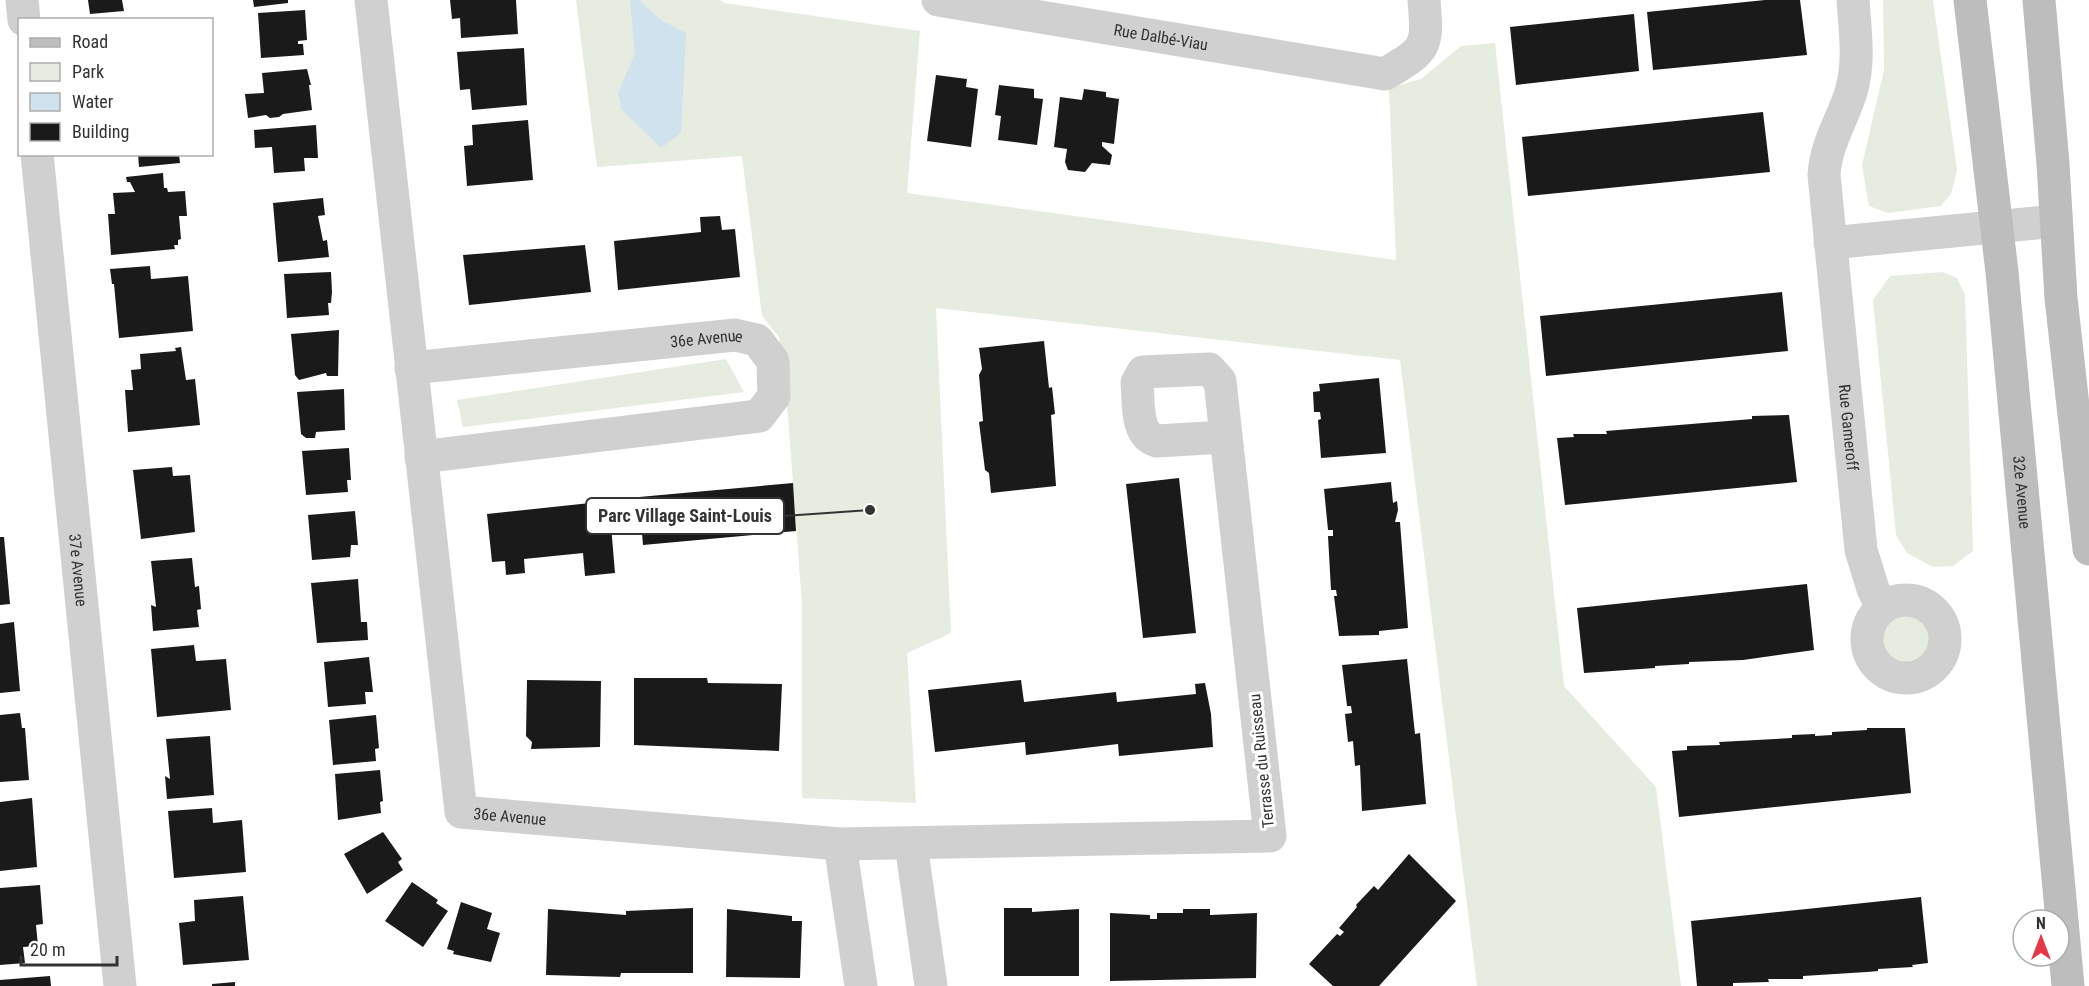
<svg xmlns="http://www.w3.org/2000/svg" width="2089" height="986" viewBox="0 0 2089 986" font-family="'Roboto Condensed',sans-serif">
<style>
.green{fill:#e6ecdf}
.water{fill:#cfe2ee}
.building{fill:#1a1a1a}
.lines{fill:none;stroke-linecap:round;stroke-linejoin:round}
.minor{stroke:#d0d0d0;stroke-width:33}
.secondary{stroke:#bdbdbd;stroke-width:33}
.labels{text-anchor:middle;stroke-width:6;stroke-linejoin:round;paint-order:stroke}
.street-label{font-size:16px;fill:#333;stroke:#fff}
.leader{fill:none;stroke:#333;stroke-width:2}
.callout-dot{fill:#333;stroke:#fff;stroke-width:2}
.callout{fill:#fff;stroke:#333;stroke-width:2}
.callout-label{font-size:18px;text-anchor:middle;font-weight:bold;fill:#333}
</style>
<rect width="100%" height="100%" fill="#fff"/>
<path class="green" d="M576,0H720L724,3L920,31L907,193L1396,260L1389,88L1421,79L1461,46L1495,43L1564,686L1656,787L1681,986H1477L1400,360L936,308L951,633L907,653L916,803L802,798V604L788,416L779,337L762,316L742,156L597,167Z
M1883,0H1933L1957,170L1951,194L1941,206L1888,213L1869,206L1862,165L1884,70Z
M1943,272L1957,278L1965,295L1973,551L1953,566L1933,567L1907,553L1896,535L1873,300L1890,276Z
M726,359L744,392L463,427L457,400Z
M1882 638a24 24 0 1 1 48 0a24 24 0 1 1-48 0Z"/>
<path class="water" d="M630,0H639L661,20L686,33L681,133L661,148L621,109L618,93L635,54Z"/>
<path class="building" d="M88,0H122L124,11L90,14Z
M253,0H288V3L254,7Z
M450,0H516L518,34L461,38L460,18L452,19Z
M1765,0H1800L1807,55L1653,70L1647,12Z
M305,10L307,40L298,41V44H303L304,55L261,58L258,13Z
M1634,14L1639,71L1516,85L1510,27Z
M524,48L527,105L472,110L470,89L460,90L457,52Z
M307,69L311,85H309L312,110L283,114L279,117L270,118L266,115L248,118L245,94L264,93L262,73Z
M936,75L967,79L966,87L978,89L971,147L927,141Z
M999,85L1034,89V98L1043,99L1037,145L998,140L1001,116L995,115Z
M1084,89L1106,92V97L1119,99L1114,144L1102,142V146L1112,155L1110,165L1092,163L1085,172L1068,170L1065,162L1067,149L1054,147L1060,97L1082,100Z
M1763,112L1770,172L1528,196L1522,137Z
M528,120L533,180L467,186L464,146L473,145L472,125Z
M316,125L318,158H304L305,171L274,173L272,147L255,148L254,130Z
M138,154H179L180,163L139,167Z
M163,173L164,188H167L168,192L185,191L187,216H179L181,239L178,240V245H174L175,249L111,255L108,214H115L113,193L135,192L130,182H127L126,177Z
M323,198L325,215L318,216L323,241L327,240L329,257L278,262L273,203Z
M720,216L722,230L735,229L740,277L618,290L614,241L701,232L700,217Z
M585,245L591,292L469,305L463,255Z
M150,266L151,279L188,276L193,331L119,338L114,284H112L110,269Z
M331,272L332,292L331,303H328L329,315L287,318L284,274Z
M1782,292L1788,351L1546,376L1540,316Z
M339,330L338,376H327L326,373L299,380L295,375L291,334Z
M1044,341L1049,388L1052,387L1055,414L1051,415L1056,486L991,493L989,473L985,470L979,422L983,421L979,375L982,369L979,348Z
M181,347L186,380L195,379L200,425L128,432L125,390H133L131,370L141,369L140,354L176,351L175,348Z
M1379,378L1386,453L1321,458L1318,420L1321,419L1320,412H1314L1313,392L1320,391L1319,384Z
M344,389L345,430L316,432L315,438H306L301,434L297,392Z
M1789,415L1797,482L1565,505L1557,438L1574,437L1573,434H1607L1606,431L1752,419V416Z
M349,448L351,480H347L348,492L306,495L302,451Z
M172,467L173,476L190,475L195,532L141,539L133,470Z
M1179,478L1196,633L1143,638L1126,484Z
M1391,482L1393,503L1397,501L1398,510L1395,522H1400L1408,628L1379,631V635L1339,636L1334,596H1337L1336,590H1331L1328,536H1333V530H1328L1324,489Z
M793,483L796,531L643,545L639,497Z
M609,501L615,573L585,576L583,553L524,559L525,573L506,575L505,561L492,562L487,514Z
M355,511L358,545H351L350,557L312,560L308,515Z
M0,537H4L10,604L0,605Z
M192,558L195,587L199,586L201,609L197,610L199,627L153,631L151,605L156,607L151,561Z
M358,579L361,622H367L368,640L317,643L311,583Z
M1807,584L1814,650L1743,660L1689,662V664L1655,666V668L1584,673L1577,608Z
M14,622L20,691L0,693V624Z
M194,645L196,661L226,659L231,710L157,717L151,649Z
M369,657L373,692H365L366,704L328,707L324,662Z
M1407,659L1415,734L1420,733L1426,804L1362,811L1360,765L1355,766L1353,741L1348,742L1345,714L1352,713L1351,706H1347L1342,665Z
M634,678H707L708,683L782,684L779,751L634,745Z
M527,680L601,681L600,747L531,749L532,742L526,736Z
M1021,680L1024,702L1116,692L1117,702L1196,694L1195,684L1205,683L1211,714L1213,747L1119,756L1118,744L1026,755L1025,742L935,752L928,690Z
M20,713L22,728H25L29,780L0,782V715Z
M376,715L379,748L375,749L376,761L333,765L329,720Z
M1867,728H1905L1911,793L1679,817L1672,751L1687,750V746L1720,745L1719,742L1792,738V735L1815,734V736L1832,735V732L1867,730Z
M210,736L214,795L167,799L165,776L170,779L166,739Z
M380,770L383,801L380,802L381,813L338,820L335,774Z
M32,798L37,867L0,871V802Z
M212,808L213,823L242,820L246,872L174,878L168,811Z
M383,832L402,859L398,862L403,870L367,894L344,854Z
M1409,854L1456,901L1379,986H1333L1309,964L1337,934L1340,936L1344,932L1339,928L1357,907L1356,905L1374,886L1378,890Z
M412,882L438,900L436,903L448,911L423,947L385,921Z
M40,885L43,924L36,925L38,946L23,947L25,963L0,965V888Z
M243,896L249,960L183,965L179,923L195,921L194,900Z
M1921,897L1928,963L1912,965L1913,967L1878,969V971L1867,972L1803,976V979H1768L1769,982L1733,983V986H1697L1691,921Z
M461,902L492,913L487,929L500,933L491,962L453,954L454,951L447,949Z
M693,908V973H621L620,977L546,975L548,909L626,915V911Z
M1004,908H1032V912L1079,909V976H1004Z
M727,909L792,916V921H802L800,978L726,977Z
M1183,909H1210V915L1257,913L1256,978L1110,981V913L1150,915V919H1157V913H1183Z
M50,976L51,986H0V980Z
M235,982V986H212V984Z"/>
<g class="lines">
<g class="minor">
<path d="M22,0L24,20"/>
<path id="s1" d="M371,0L461,812L840,844L1270,836L1220,381L1209,369L1143,372L1137,383C1139,402 1135,435 1157,441L1225,437"/>
<path id="s2" d="M938,0L1385,74C1427,49 1428,48 1424,0"/>
<path id="s3" d="M1853,0C1855,31 1860,61 1851,92C1842,121 1826,143 1824,175L1861,550L1873,589L1882,608"/>
<path id="s4" d="M37,154L120,986"/>
<path d="M1830,243L2056,221"/>
<path id="s5" d="M411,368L735,335L757,340L773,361L774,396L759,416L421,457"/>
<circle cx="1906" cy="639" r="39"/>
<path d="M840,844L861,986"/>
<path d="M911,844L931,986"/>
</g>
<g class="secondary">
<path id="s6" d="M1970,0L2002,272L2068,986"/>
<path d="M2039,0L2053,164L2061,298L2089,549"/>
</g>
</g>
<g class="labels">
<g class="street-label">
<text dy="6" stroke="none"><textPath href="#s2" startOffset="226">Rue Dalbé-Viau</textPath></text>
<text dy="6" stroke="none"><textPath href="#s5" startOffset="297">36e Avenue</textPath></text>
<text dy="6" stroke="none"><textPath href="#s3" startOffset="434">Rue Gameroff</textPath></text>
<text dy="6" stroke="none"><textPath href="#s6" startOffset="495">32e Avenue</textPath></text>
<text dy="6" stroke="none"><textPath href="#s4" startOffset="418">37e Avenue</textPath></text>
<text transform="translate(1261 761) rotate(-96)" y="6">Terrasse du Ruisseau</text>
<text dy="6" stroke="none"><textPath href="#s1" startOffset="866">36e Avenue</textPath></text>
</g>
</g>
<path class="leader" d="M870 510L784 516"/>
<circle class="callout-dot" cx="870" cy="510" r="6"/>
<rect class="callout" x="586" y="498" width="198" height="36" rx="6"/>
<g class="callout-label">
<text x="685" y="522">Parc Village Saint-Louis</text>
</g>
<rect x="18" y="18" width="195" height="138" fill="#ffffff" stroke="#adadad" stroke-width="1.5"/>
<rect x="30" y="38" width="30" height="9" fill="#bdbdbd" stroke="#adadad" stroke-width="1.5"/>
<text x="72" y="48" font-size="18" fill="#333333">Road</text>
<rect x="30" y="63" width="30" height="18" fill="#e6ecdf" stroke="#adadad" stroke-width="1.5"/>
<text x="72" y="78" font-size="18" fill="#333333">Park</text>
<rect x="30" y="93" width="30" height="18" fill="#cfe2ee" stroke="#adadad" stroke-width="1.5"/>
<text x="72" y="108" font-size="18" fill="#333333">Water</text>
<rect x="30" y="123" width="30" height="18" fill="#1a1a1a" stroke="#adadad" stroke-width="1.5"/>
<text x="72" y="138" font-size="18" fill="#333333">Building</text>
<g transform="translate(2041 938)"><circle r="28" fill="#ffffff" stroke="#adadad" stroke-width="1.5"/>
<path d="M0-4.5L10 22L0 15L-10 22Z" fill="#e63946"/>
<text y="-9" font-size="16" font-weight="bold" text-anchor="middle" fill="#333333">N</text>
</g>
<path d="M21 956v9h96v-9" fill="none" stroke="#333333" stroke-width="3"/>
<text x="30" y="956" font-size="18" fill="#333333" stroke="#ffffff" stroke-width="4.5" paint-order="stroke">20 m</text>
</svg>
